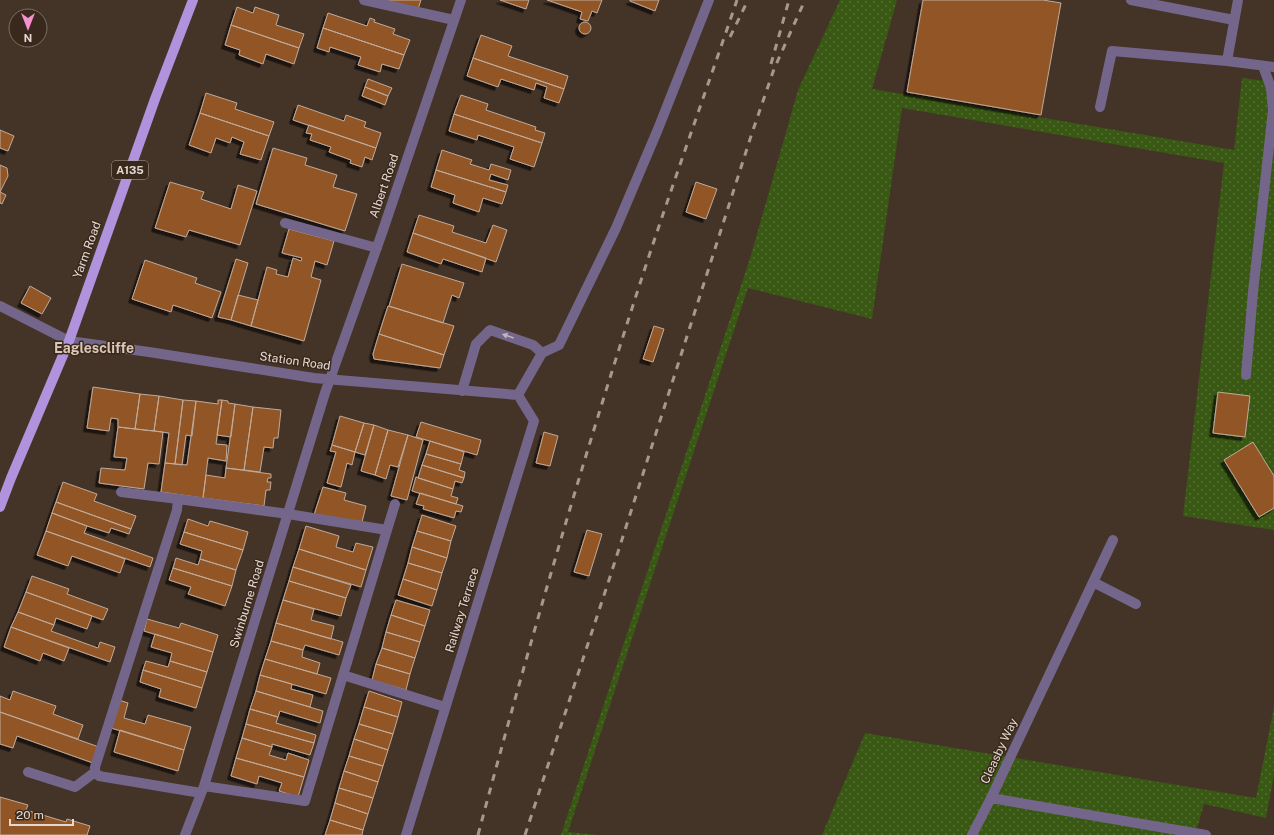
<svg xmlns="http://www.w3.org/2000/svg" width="1274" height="835" viewBox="0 0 1274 835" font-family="'Public Sans',sans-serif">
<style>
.grass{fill:url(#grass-dots)}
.building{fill:#925725;stroke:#bfaa9b;filter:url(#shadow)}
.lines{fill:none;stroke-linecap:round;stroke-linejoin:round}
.minor{stroke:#73668a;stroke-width:10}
.major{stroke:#af93dc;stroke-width:10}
.rail{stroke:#a6988f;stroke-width:3;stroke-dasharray:7 7;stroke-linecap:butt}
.oneway{fill:#c2b6bc}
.labels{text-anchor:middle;stroke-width:3;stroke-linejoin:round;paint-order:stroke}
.shield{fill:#39291d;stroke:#b1a49c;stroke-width:1}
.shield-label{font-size:11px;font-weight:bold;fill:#e4d9d2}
.street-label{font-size:12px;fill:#e4d9d2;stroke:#39291d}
.quarter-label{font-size:14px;font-weight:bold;fill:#dcc7b7;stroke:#39291d}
</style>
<defs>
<pattern id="grass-dots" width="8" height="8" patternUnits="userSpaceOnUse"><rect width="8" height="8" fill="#395813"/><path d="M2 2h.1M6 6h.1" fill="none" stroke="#566f34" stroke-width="1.8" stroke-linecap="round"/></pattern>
<filter id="shadow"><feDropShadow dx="-3.5" dy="3.5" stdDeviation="0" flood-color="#0009"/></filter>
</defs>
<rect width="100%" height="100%" fill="#443327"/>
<path class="grass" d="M840,0H897L872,89L1234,150L1242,78L1274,82V530L1183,516L1224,163L902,108L872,319L748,288L568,832L597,835H561L751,255L798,90Z
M1274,707V775L1266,818L1204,804L1195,835H822L865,733L1256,798Z"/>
<path class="building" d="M381,0H421L418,9Z
M500,0H529L526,9Z
M547,0H602L597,13L592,11L588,21L580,19L582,12Z
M630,0H659L655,11L630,1Z
M923,0H1043L1061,3L1041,115L907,92Z
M237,7L253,13L255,7L279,15L276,25L304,34L299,48L231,25Z
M328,13L367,26L370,18L375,20L374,22L395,29L393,34L410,40L404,55L323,28Z
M579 28a6 6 0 1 1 12 0a6 6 0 1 1-12 0Z
M231,25L299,48L294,64L266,54L263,64L239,55L240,50L225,45Z
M323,28L404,55L399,69L382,64L380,72L358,65L361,57L330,47L329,52L317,48Z
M481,35L512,46L508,56L568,76L564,89L473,58Z
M473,58L564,89L559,103L544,98L547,87L536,83L534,90L501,79L498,87L467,76Z
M368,79L392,88L388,96L365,87Z
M365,87L388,96L385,105L362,96Z
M206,93L237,103L235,109L274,122L269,136L200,113Z
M461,95L488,104L486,110L536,127L535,130L545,133L542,143L454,114Z
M298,105L344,121L346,115L366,122L364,127L381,133L376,148L293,120Z
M200,113L269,136L261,160L240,154L244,142L232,137L230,143L216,138L211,153L189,145Z
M454,114L542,143L534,167L510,159L514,147L478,135L477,140L449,131Z
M309,125L376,148L372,160L365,157L362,167L350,163L351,160L329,152L331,147L310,140L312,134L306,133Z
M0,130L14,136L8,151L0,148Z
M273,148L307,158L305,165L337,175L333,187L357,194L345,231L256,204Z
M442,150L472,160L470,164L489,170L491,164L511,170L508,180L491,174L489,180L508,185L506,192L436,170Z
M0,165L7,168L8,176L0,192L6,195L2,204L0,203Z
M436,170L506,192L502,204L483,198L479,212L453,203L455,195L431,187Z
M170,182L204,192L201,199L231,209L238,185L257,191L240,245L189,230L186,237L155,228Z
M696,182L717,189L706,219L686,212Z
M419,215L454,226L452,232L486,243L493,225L507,230L496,262L413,233Z
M289,229L334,241L327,265L315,261L311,277L321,280L304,341L251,326L267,267L277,270L276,274L288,277L293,258L301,261L302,258L282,253Z
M413,233L486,258L482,272L443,259L441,264L407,252Z
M236,259L248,263L231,320L218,317Z
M145,260L197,278L195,283L221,292L212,318L173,305L171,312L132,299Z
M402,264L464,283L459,298L452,295L443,323L389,306Z
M30,286L51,298L42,314L21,303Z
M238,295L258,300L251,326L231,320Z
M388,306L454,326L444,355L379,334Z
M654,326L664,329L653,362L643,359Z
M379,334L444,355L440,368L374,359L373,354Z
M93,387L140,394L135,429L118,427V419L111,418L109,431L87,428Z
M1218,392L1250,396L1245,437L1213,433Z
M140,394L159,396L154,431L135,429Z
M159,396L183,400L175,464L165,463L169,433L154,431Z
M183,400L196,401L192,436L186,435L182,465L175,464Z
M218,400H222L216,444L227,445L226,461L208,458L203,498L161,492L165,463L187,465L196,401L218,404Z
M222,400L228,401V403L235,404L231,437L217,435Z
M235,404L253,407L244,470L226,468Z
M253,407L281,410L278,438H274L273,448L264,447L260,472L244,470Z
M340,416L364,423L355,452L332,445Z
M421,422L481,440L477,455L416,437Z
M364,423L374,425L365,455L355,452Z
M374,425L388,430L375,475L361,471Z
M118,427L163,432L159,464L148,463L144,489L99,483L101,468L125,470L127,458L114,457Z
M388,430L408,435L398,467L390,465L386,479L375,475Z
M544,432L558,436L550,466L536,463Z
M408,435L423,440L407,500L391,496Z
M430,441L464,452L461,464L426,454Z
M1253,442L1274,476V508L1259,517L1224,460Z
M332,445L355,452L352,465L347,463L341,487L327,483L336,452L330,451Z
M426,454L461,464L459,470L465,472L464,478L422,465Z
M422,465L464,478L462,483L455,481L453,489L418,478Z
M226,468L271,474V478H268L267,482H271L270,490H266L264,506L203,498L206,475L225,478Z
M416,477L453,489L451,496L458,498L456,504L412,491Z
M63,482L97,494L94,501L136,516L131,529L56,502Z
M323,487L346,493L344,500L366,506L362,522L314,515Z
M420,493L463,506L461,512L456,511L454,518L423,509L424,506L416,504Z
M56,502L131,529L129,534L111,528L109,533L87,526L52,513Z
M52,513L87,526L84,533L153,558L150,567L46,531Z
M422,515L456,526L451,541L417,531Z
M188,519L208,526L210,521L248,532L243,550L184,532Z
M306,526L339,536L336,547L353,552L356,543L373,547L366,570L299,549Z
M587,530L602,534L589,576L574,572Z
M46,531L125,559L120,573L72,556L68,566L37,555Z
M417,531L451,541L447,558L412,547Z
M184,532L243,550L236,570L200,559L202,551L180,544Z
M412,547L447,558L442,573L408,563Z
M299,549L366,570L361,587L293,567Z
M176,558L198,565L200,559L236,570L232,586L173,568Z
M408,563L442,573L437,590L403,579Z
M293,567L351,585L346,598L289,581Z
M173,568L232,586L225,606L188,594L191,587L169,580Z
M32,576L69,589L67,594L108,609L103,620L26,592Z
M403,579L437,590L432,606L398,595Z
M289,581L346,598L341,616L283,600Z
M26,592L92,616L87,629L56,618L54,625L18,612Z
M283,600L314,609L311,620L334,626L331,639L276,623Z
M396,600L430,610L425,626L391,615Z
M18,612L54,625L51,631L98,648L100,642L115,647L110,662L11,627Z
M391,615L425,626L420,642L386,632Z
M147,619L179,628L181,623L218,635L213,652L144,631Z
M276,623L343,642L339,655L305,645L303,650L271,641Z
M11,627L69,648L64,661L43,653L40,661L4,647Z
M386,632L420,642L415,658L382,648Z
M155,634L213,652L207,672L170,661L172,653L151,647Z
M271,641L303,650L302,657L320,663L317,674L265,659Z
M382,648L415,658L410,674L376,664Z
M265,659L331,678L326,694L260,675Z
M146,661L168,667L170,661L207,672L202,688L143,670Z
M376,664L410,674L406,690L372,680Z
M143,670L202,688L196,708L159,697L161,689L140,682Z
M260,675L292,684L291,689L313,695L310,707L256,691Z
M13,691L56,706L53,714L83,725L78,739L0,712V696L10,700Z
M256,691L323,711L320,723L280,711L278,717L250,709Z
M369,691L402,702L398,717L364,707Z
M119,700L128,703L124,718L145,724L148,715L191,727L184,750L111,728Z
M364,707L398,717L393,734L359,724Z
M250,709L278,717L276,723L316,735L314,743L246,724Z
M0,712L99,747L93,763L17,736L13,748L0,744Z
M246,724L314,743L310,755L272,744V747L242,738Z
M359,724L393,734L388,750L354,739Z
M120,730L184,750L178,771L114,752Z
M242,738L272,747L269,755L286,760L288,753L309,760L304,777L236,758Z
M354,739L388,750L383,766L349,756Z
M349,756L383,766L378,782L344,771Z
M236,758L304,777L298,797L279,791L282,783L259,776L257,784L231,776Z
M344,771L378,782L373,798L339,788Z
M339,788L373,798L368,814L335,803Z
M0,797L28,805L26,810L66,822L67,819L90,826L87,835H0Z
M335,803L368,814L363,830L330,820Z
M330,820L363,830L362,835H325Z"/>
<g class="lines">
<path class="minor" d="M364,0L454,20
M1131,0L1234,20
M1227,61L1238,0
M1100,107L1112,51L1227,61L1274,67
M285,223L377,248
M0,306L69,341L149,352L314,378L518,395
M1246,375L1253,292L1273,110L1271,88L1263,66
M462,391L476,344L490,330L533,345L542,353
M518,395L542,353L559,345L616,228L658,129L709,0
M121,492L178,499
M387,530L395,504
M1113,540L991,798L1206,835
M1093,582L1136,604
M343,675L445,707
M28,772L75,787L95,772
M201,793L99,776L95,772V767L177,510L178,499L288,514L387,530L305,801L204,786
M185,835L204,786L325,393L382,233L461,0
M406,835L534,421L518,395
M972,835L991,798"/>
<path class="major" d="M0,507L11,478L69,341L155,99L193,0"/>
<path class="rail" d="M730,37L748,0
M771,64L789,0
M478,835C526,655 578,476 635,299C667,199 703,100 737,0
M525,835L609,580L752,133L774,69L805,0"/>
</g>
<defs><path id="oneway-solid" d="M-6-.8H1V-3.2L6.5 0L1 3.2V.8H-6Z"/></defs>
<use class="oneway" href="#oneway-solid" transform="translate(508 336) rotate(-161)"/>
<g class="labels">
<rect class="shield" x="112" y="161" width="36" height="18" rx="3"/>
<g class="shield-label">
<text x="130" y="174">A135</text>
</g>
<g class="street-label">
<text transform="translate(384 186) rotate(-71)" y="4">Albert Road</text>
<text transform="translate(87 250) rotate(-70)" y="4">Yarm Road</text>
<text transform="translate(295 361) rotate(8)" y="4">Station Road</text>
<text transform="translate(247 604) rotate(-73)" y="4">Swinburne Road</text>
<text transform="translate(462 610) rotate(-73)" y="4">Railway Terrace</text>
<text transform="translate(999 751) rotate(-65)" y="4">Cleasby Way</text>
</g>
<g class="quarter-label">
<text x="94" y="353">Eaglescliffe</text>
</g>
</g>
<g transform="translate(28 28) rotate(180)"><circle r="19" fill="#39291d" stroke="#7d6f65"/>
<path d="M0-3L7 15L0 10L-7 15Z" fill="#f690cf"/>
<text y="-6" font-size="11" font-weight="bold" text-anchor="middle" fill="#e4d9d2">N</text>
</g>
<path d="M10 819v6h63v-6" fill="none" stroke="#e4d9d2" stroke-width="2"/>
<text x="16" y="819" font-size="12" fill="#e4d9d2" stroke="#39291d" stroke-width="3" paint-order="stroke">20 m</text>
</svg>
